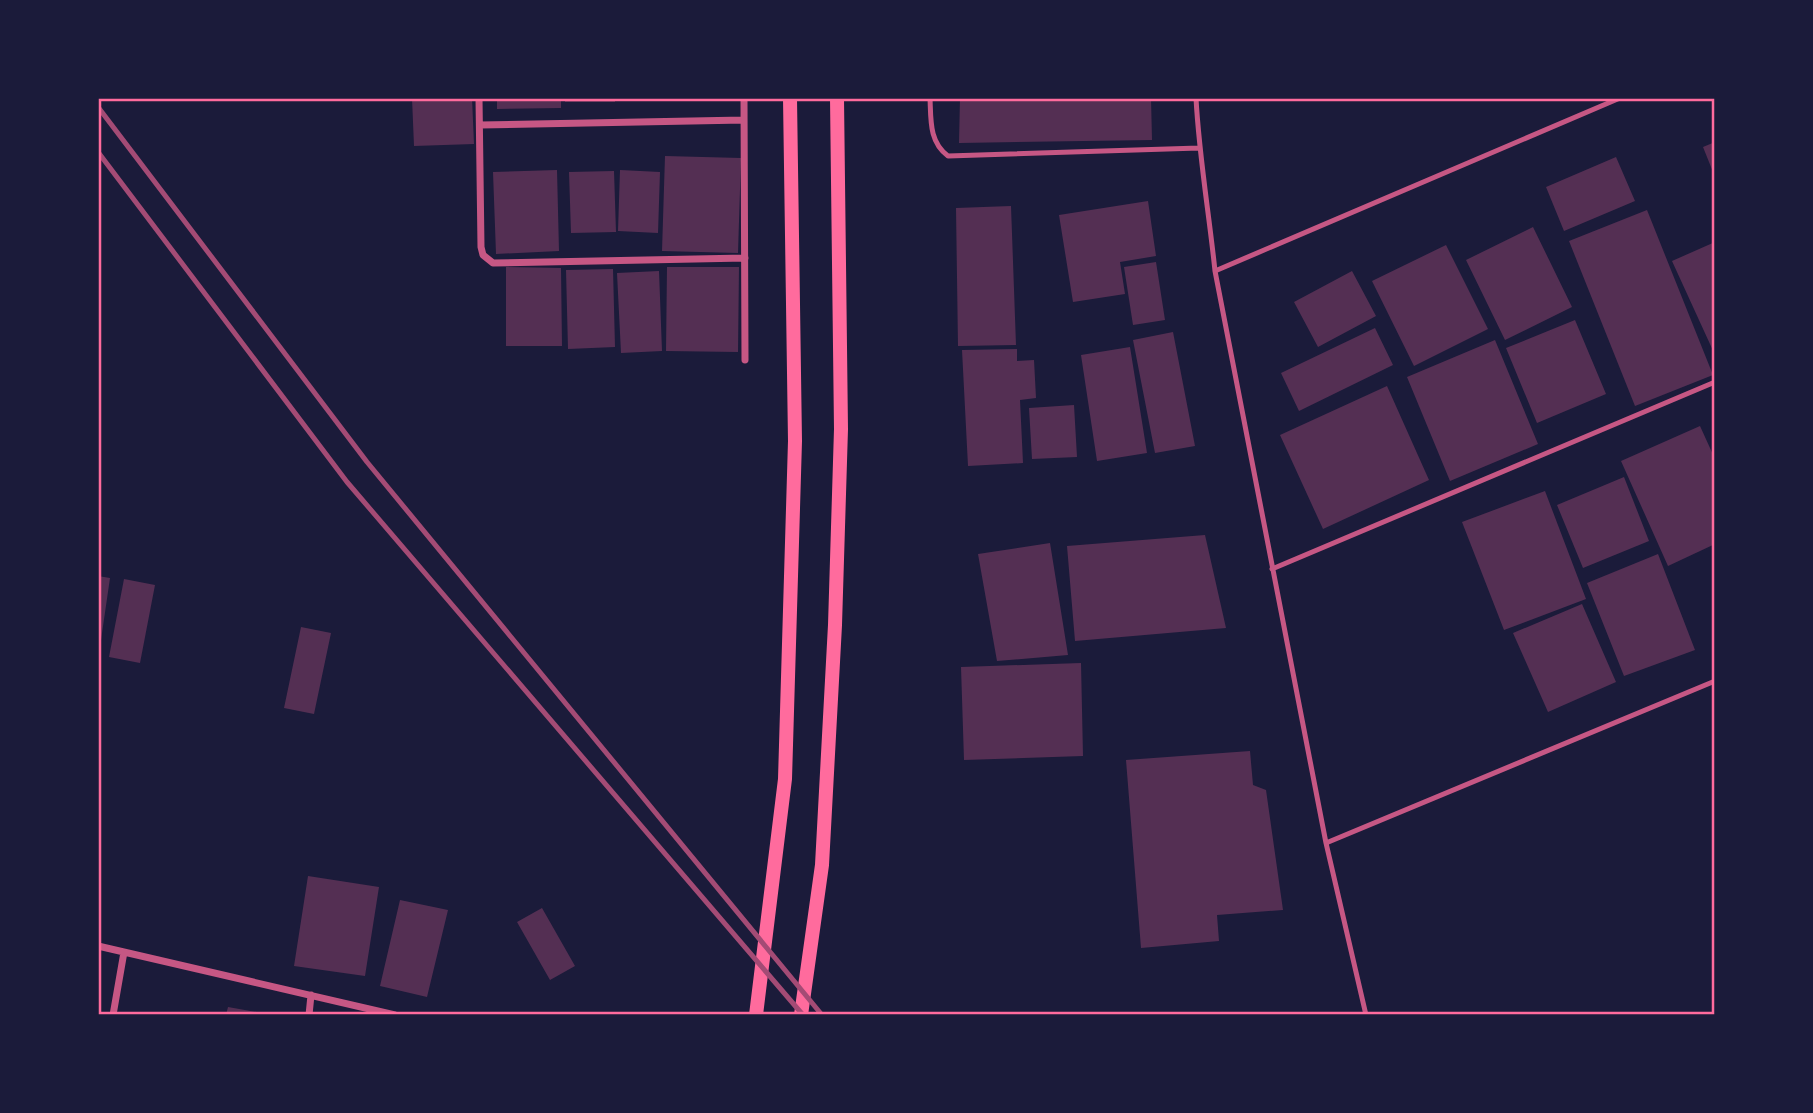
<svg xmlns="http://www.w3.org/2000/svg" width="1813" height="1113" viewBox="0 0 1813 1113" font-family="'Sofia Sans Condensed',sans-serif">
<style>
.building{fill:#542f53}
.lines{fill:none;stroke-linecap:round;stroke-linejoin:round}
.service{stroke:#c65784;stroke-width:5}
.minor{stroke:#c65784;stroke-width:7}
.secondary{stroke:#ff6b9d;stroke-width:14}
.rail{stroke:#a44b75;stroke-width:5}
.neatline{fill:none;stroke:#ff6b9d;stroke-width:2.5}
</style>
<rect width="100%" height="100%" fill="#1b1b3a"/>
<path class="building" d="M412,98H472L474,144L414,146Z
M497,98H561V108L497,109Z
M565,98H615V102H565Z
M960,98H1151L1152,140L959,143Z
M1715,142V177L1703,147Z
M665,156L741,158L738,253L662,251Z
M1616,157L1635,201L1564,231L1546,187Z
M557,170L559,251L496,254L493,172Z
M620,170L660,172L658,233L618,231Z
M614,171L616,232L571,233L569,172Z
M1148,201L1156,256L1120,262L1125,294L1073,302L1059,215Z
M1011,206L1016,345L958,346L956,208Z
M1647,210L1713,375L1635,406L1569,241Z
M1533,227L1572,307L1505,340L1466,260Z
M1715,242V355L1672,261Z
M1446,245L1488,329L1414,366L1372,281Z
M1156,262L1165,320L1133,325L1124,267Z
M506,267L561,268L562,346H506Z
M667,267H739L738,352L666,351Z
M613,269L615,347L568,349L566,270Z
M659,271L662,351L621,353L617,273Z
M1352,271L1376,316L1318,347L1294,302Z
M1575,320L1606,394L1537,423L1506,348Z
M1375,328L1393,365L1299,411L1281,373Z
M1173,332L1195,446L1155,453L1133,340Z
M1495,340L1538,444L1450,481L1407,377Z
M1130,347L1147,453L1097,461L1081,355Z
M1017,349V361L1034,360L1036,398L1020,400L1023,463L968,466L962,350Z
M1387,386L1429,480L1323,529L1280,435Z
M1074,405L1077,457L1032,459L1029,408Z
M1700,426L1715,459V544L1668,566L1621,461Z
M1624,477L1649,541L1583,568L1557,505Z
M1545,491L1586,599L1504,630L1462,522Z
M1205,535L1226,628L1075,641L1067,546Z
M1050,543L1068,655L997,661L978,554Z
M1658,554L1695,650L1624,676L1587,583Z
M98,576L110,578L101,640L98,639Z
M124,579L155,585L140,663L109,657Z
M1582,604L1616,682L1548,712L1513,633Z
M301,627L331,633L314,714L284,708Z
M1081,663L1083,756L964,760L961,667Z
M1250,751L1253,785L1266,790L1283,910L1217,915L1219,941L1141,948L1126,760Z
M308,876L379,887L365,976L294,966Z
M400,900L448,910L427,997L380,986Z
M542,908L575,966L550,980L517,922Z
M228,1007L268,1014V1015H226Z"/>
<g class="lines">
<path class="service" d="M930,98C931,120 929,142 948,156L1199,148
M1196,98C1199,156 1209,213 1215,271L1326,843L1366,1015
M1215,271L1620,98
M1272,569L1715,382
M1326,843L1715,681"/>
<path class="minor" d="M479,98L481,247L483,255L493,263L745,258
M744,98L745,360
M480,125L744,120
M98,946L395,1015
M113,1015L124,952
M309,1015L311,995"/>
<path class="secondary" d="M756,1015L785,779L795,441L790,98
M801,1015L822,865L835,625L841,429L837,98"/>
<path class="rail" d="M98,107L367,462L822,1015
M98,152L347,482L803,1015"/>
</g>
<rect width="1813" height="1113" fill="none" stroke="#1b1b3a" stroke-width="200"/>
<rect x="100" y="100" width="1613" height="913" class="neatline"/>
</svg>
